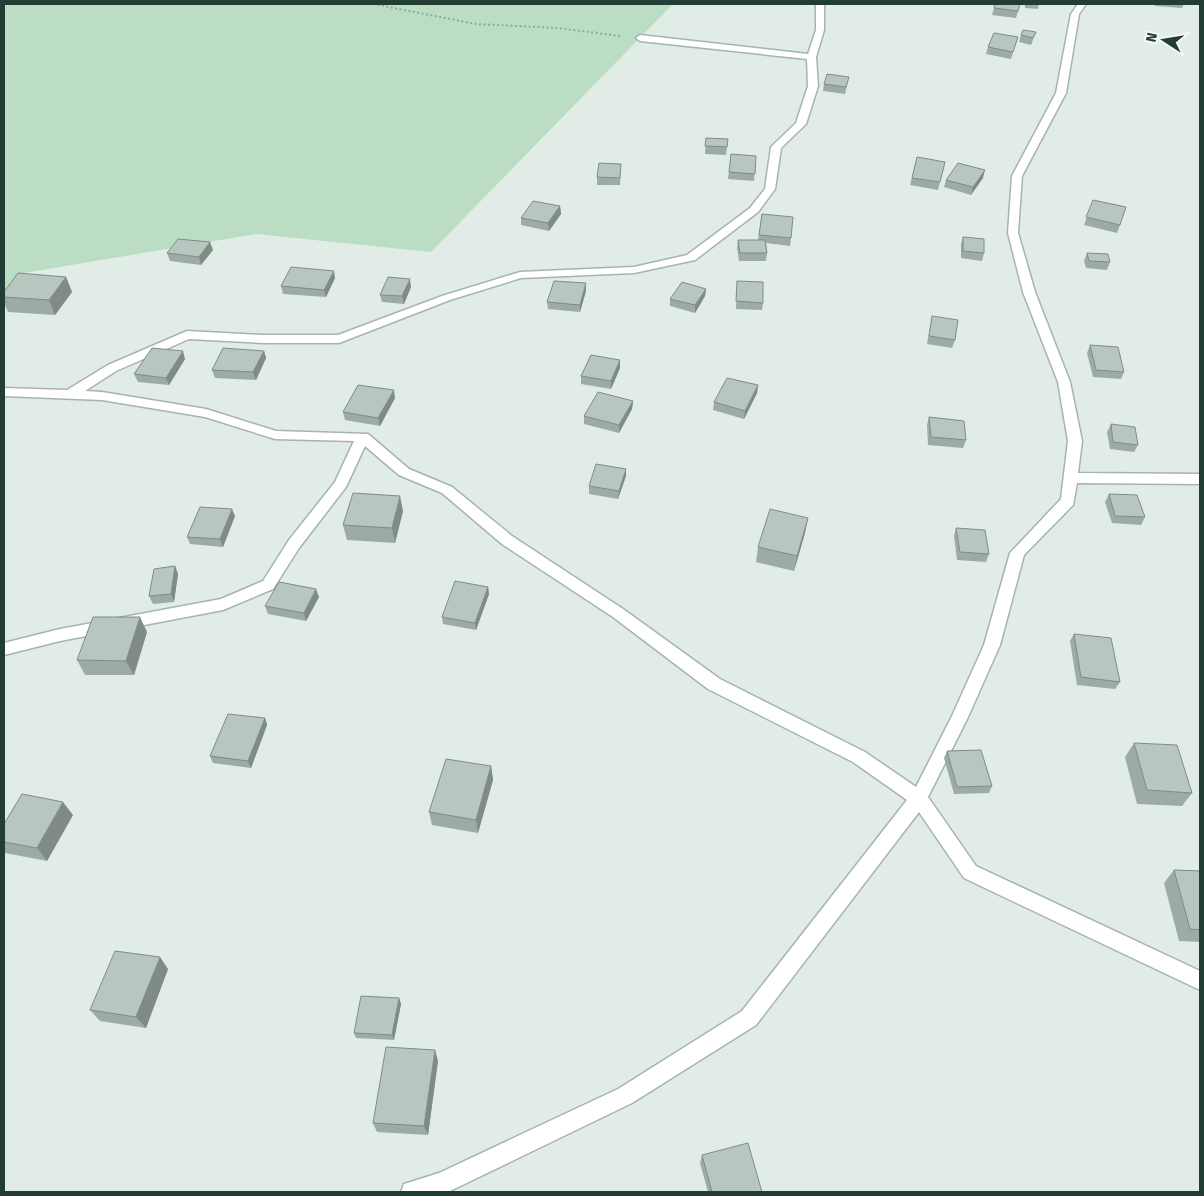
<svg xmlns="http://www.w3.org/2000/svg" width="1204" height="1196" viewBox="0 0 1204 1196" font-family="'Fira Sans',sans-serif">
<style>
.green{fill:#bbddc3}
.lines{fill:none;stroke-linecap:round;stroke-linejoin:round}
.street-casing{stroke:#a5b4ae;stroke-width:3}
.path{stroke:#83afa0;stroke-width:2;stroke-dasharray:2 2.5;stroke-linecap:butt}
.street{fill:#fff;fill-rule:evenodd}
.wall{fill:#9daba5}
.shaded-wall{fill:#808b86}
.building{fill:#b7c7c0;stroke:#808b86}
</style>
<rect width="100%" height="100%" fill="#e2ece7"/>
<path class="green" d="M4,4H673L431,252L256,234L18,274L4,292Z"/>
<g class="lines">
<defs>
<path id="street" d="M816,4H824V30L816,57L818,86L806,124L781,148L775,189L758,212L695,260L634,273L521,278L450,300L339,343H263L189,339L116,371L85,391L102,392L206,409L276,431L368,434L409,469L452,487L512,536L623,609L720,679L865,752L916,787L952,716L984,645L1010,553L1061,499L1068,441L1058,382L1023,292L1008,233L1012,176L1056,93L1071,14L1078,4H1086L1079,14L1066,93L1022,176L1018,233L1035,292L1070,382L1082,441L1078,473L1200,474V484L1077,483L1073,505L1024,555L1000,645L968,717L928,797L976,866L1200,971V990L964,878L919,812L756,1025L632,1103L450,1191L446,1192H401L404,1184L439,1173L618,1089L742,1011L907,800L853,762L708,689L613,617L502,544L442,493L399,475L365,446L346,487L299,548L273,589L223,610L60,641L4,655V643L60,629L221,599L263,581L289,540L335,482L354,441L275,439L205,417L102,400L4,396V388L67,390L108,365L187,331L263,335H338L442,296L520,272L634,267L687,255L750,208L765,189L771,147L796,123L808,86L807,59L640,41L636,38L640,35L808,54L816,30Z"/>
</defs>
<use href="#street" class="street-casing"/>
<path class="path" d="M373,4L476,24L558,28L620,36"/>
<use href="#street" class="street"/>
</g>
<path class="wall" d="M995,4H1020L1016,18L992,15Z
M1025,4H1039L1038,9L1025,8Z
M1155,4H1184L1182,8L1155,6Z
M1036,32L1031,45L1019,42L1021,35Z
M1018,37L1011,59L986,54L988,47Z
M849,77L845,94L823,91L824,84Z
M706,138L728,139L726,155L705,154Z
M731,154L756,156L754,181L728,179Z
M917,157L945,162L938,190L910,185Z
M621,164L620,185H597V177Z
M983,178L971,195L944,187L946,180Z
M1093,200L1120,225L1117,233L1084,225Z
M560,206L561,214L549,231L521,225V218Z
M762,214L791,238L790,246L766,243L767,253L766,261H739L737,248L738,240H758Z
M963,237L984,253L982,261L961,258V244Z
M213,250L201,265L170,261L167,253Z
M1087,253L1110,262L1107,270L1086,268L1084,261Z
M66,277L72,292L55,315L8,312L4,303V292Z
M335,278L326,297L283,294L281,286Z
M737,281L763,303L762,310L736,309Z
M586,283V291L580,312L548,309L547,302Z
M411,287L404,304L382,302L380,295Z
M706,289L705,296L695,313L670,306V299Z
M932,316L955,340L952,348L927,344Z
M1090,345L1124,372L1121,379L1093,377L1087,353Z
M264,351L266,358L256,380L215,378L212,370Z
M185,359L169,385L138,382L134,374Z
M620,368L611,389L581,384V376Z
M758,385L757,393L744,419L713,410L714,402Z
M395,398L380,426L345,420L343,412Z
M633,401L632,409L619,433L584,424V416Z
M929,417L966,440L963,448L928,445L927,425Z
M1111,424L1138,445L1134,452L1110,449L1107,432Z
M626,476L618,499L589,494V486Z
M1109,494L1145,517L1141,525L1112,523L1105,502Z
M403,511L395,543L347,540L343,525Z
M235,516L223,547L190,544L187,537Z
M808,518L805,533L794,571L756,562L758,547Z
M956,528L989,554L986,562L957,560L954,536Z
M175,566L178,574L174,602L153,604L149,596Z
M488,587L489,594L476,630L443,624L442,617Z
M319,597L306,621L268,614L265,606Z
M147,632L134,675H85L77,660Z
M1074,634L1120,682L1115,689L1077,685L1070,641Z
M265,718L267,725L251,768L213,763L210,756Z
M1134,743L1192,793L1182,806L1137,804L1125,757Z
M947,751L992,786L989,793L954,794L944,758Z
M491,766L493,780L478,833L432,825L429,812Z
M73,815L47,861L5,853L4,851V824Z
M1174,870L1200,871V942L1179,941L1164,883Z
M168,969L146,1028L100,1021L90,1010Z
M399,998L401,1004L394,1040L356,1038L354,1033Z
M438,1061L428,1135L377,1132L373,1123Z
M702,1155L762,1192H708L700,1163Z"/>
<path class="shaded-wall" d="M985,170L983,178L971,195L973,187Z
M560,206L561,214L549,231L548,223Z
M210,242L213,250L201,265L199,257Z
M334,271L335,278L326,297L324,290Z
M66,277L72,292L55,315L49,300Z
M410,279L411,287L404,304L402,296Z
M586,283V291L580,312V305Z
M706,289L705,296L695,313V305Z
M183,351L185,359L169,385L166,378Z
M264,351L266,358L256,380L253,372Z
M620,360V368L611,389V381Z
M758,385L757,393L744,419L745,411Z
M394,390L395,398L380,426L378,418Z
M633,401L632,409L619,433V425Z
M626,469V476L618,499L619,491Z
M400,496L403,511L395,543L392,528Z
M232,509L235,516L223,547L220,539Z
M808,518L805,533L794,571L797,556Z
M175,566L178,574L174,602L171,594Z
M488,587L489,594L476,630L475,623Z
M316,589L319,597L306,621L304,613Z
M140,617L147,632L134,675L126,661Z
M265,718L267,725L251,768L248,761Z
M491,766L493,780L478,833L476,820Z
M63,802L73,815L47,861L37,848Z
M160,957L168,969L146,1028L136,1017Z
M399,998L401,1004L394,1040L392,1035Z
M435,1050L438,1061L428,1135L424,1126Z"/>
<path class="building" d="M995,4H1020L1018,11L994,8Z
M1023,30L1036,32L1033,38L1021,35Z
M994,33L1018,37L1013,52L988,47Z
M827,74L849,77L846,87L824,84Z
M706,138L728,139L727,147L705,146Z
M731,154L756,156L755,174L729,172Z
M917,157L945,162L940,182L912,178Z
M599,163L621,164L620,178L597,177Z
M958,163L985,170L973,187L946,180Z
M1093,200L1126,207L1120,225L1086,217Z
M533,201L560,206L548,223L521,218Z
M762,214L793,217L791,238L759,235Z
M963,237L984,239V253L963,251Z
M178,239L210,242L199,257L167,253Z
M738,240H765L767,253H740Z
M1087,253L1108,254L1110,262L1089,261Z
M291,267L334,271L324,290L281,286Z
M18,273L66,277L49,300L4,297V292Z
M388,277L410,279L402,296L380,295Z
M554,281L586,283L580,305L547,302Z
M737,281L763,282V303L736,301Z
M682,282L706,289L695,305L670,299Z
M932,316L958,320L955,340L929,336Z
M1090,345L1118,347L1124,372L1096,370Z
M152,348L183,351L166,378L134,374Z
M223,348L264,351L253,372L212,370Z
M591,355L620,360L611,381L581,376Z
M727,378L758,385L745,411L714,402Z
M358,385L394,390L378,418L343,412Z
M598,392L633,401L619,425L584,416Z
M929,417L964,421L966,440L931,437Z
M1111,424L1135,427L1138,445L1113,442Z
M596,464L626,469L619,491L589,486Z
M353,493L400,496L392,528L343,525Z
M1109,494L1137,495L1145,517L1115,516Z
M200,507L232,509L220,539L187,537Z
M770,509L808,518L797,556L758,547Z
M956,528L985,530L989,554L960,552Z
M175,566L171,594L149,596L154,569Z
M455,581L488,587L475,623L442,617Z
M279,582L316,589L304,613L265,606Z
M93,617H140L126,661L77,660Z
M1074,634L1111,638L1120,682L1081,677Z
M228,714L265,718L248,761L210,756Z
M1134,743L1177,745L1192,793L1147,790Z
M981,750L992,786L957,787L947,751Z
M446,759L491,766L476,820L429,812Z
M22,794L63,802L37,848L4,842V824Z
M1174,870L1200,871V930L1190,929Z
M115,951L160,957L136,1017L90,1010Z
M361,996L399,998L392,1035L354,1033Z
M386,1047L435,1050L424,1126L373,1123Z
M748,1143L762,1192H712L702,1155Z"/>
<rect width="1204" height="1196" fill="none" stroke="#223d35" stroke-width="10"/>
<g transform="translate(1164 40) rotate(282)" stroke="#f2f8f5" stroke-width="4" paint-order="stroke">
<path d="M0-4L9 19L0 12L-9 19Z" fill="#223d35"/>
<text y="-8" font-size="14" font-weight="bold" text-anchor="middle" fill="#223d35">N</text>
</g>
</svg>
